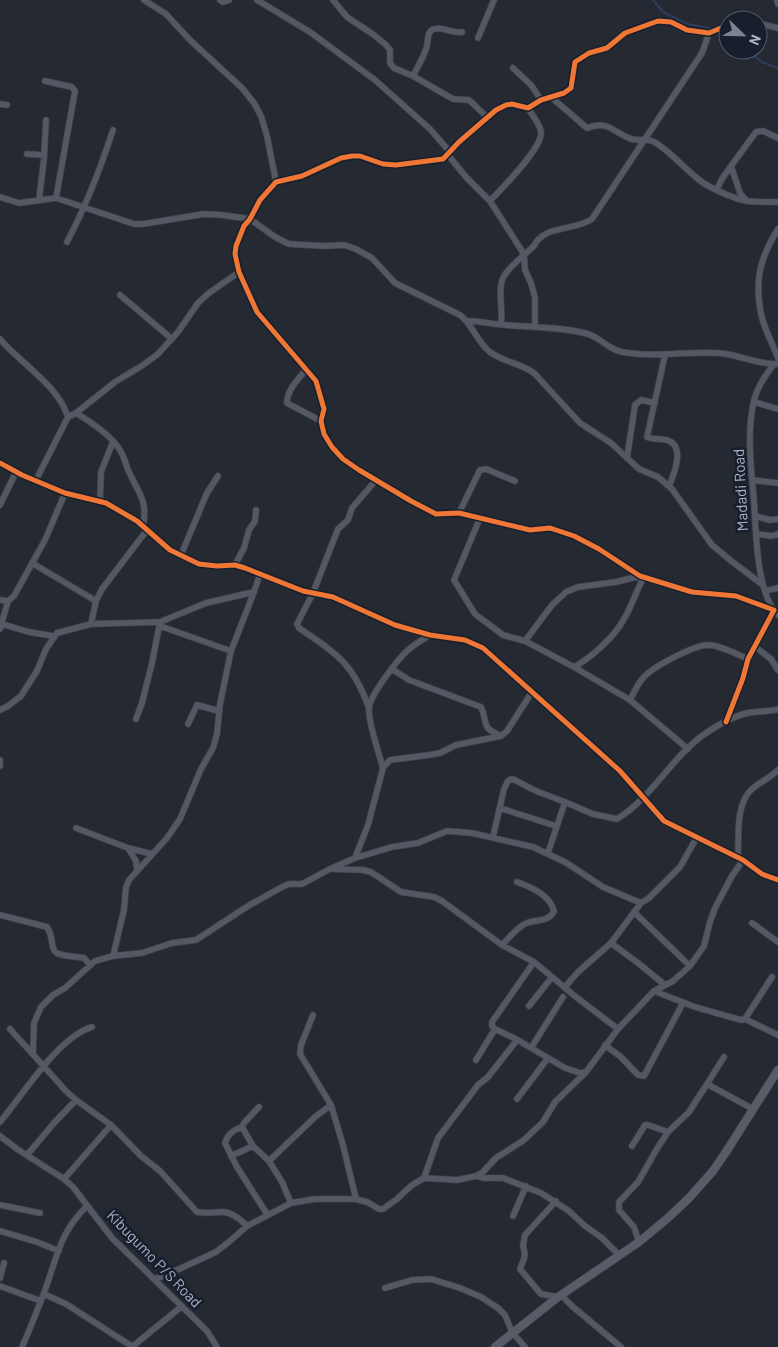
<svg xmlns="http://www.w3.org/2000/svg" width="778" height="1347" viewBox="0 0 778 1347" font-family="Barlow,sans-serif">
<style>
.lines{fill:none;stroke-linecap:round;stroke-linejoin:round}
.stream{stroke:#2d3d5b;stroke-width:2}
.street-casing{stroke:#40444c;stroke-width:7}
.secondary-casing{stroke:#40444c;stroke-width:9}
.street{stroke:#535862;stroke-width:5.5}
.secondary{stroke:#575c66;stroke-width:8}
.cycleway-casing{stroke:#171f2d;stroke-width:8}
.cycleway{stroke:#f07635;stroke-width:5}
.labels{text-anchor:middle;stroke-width:5;stroke-linejoin:round;paint-order:stroke}
.street-label{font-size:15px;fill:#abb4c6;stroke:#171f2d}
</style>
<rect width="100%" height="100%" fill="#242932"/>
<g class="lines">
<path class="stream" d="M653,0L663,12L688,24L709,28
M720,30L728,34
M747,50L762,62L778,68"/>
<defs>
<path id="street" d="M144,0L166,14L190,40L242,88L254,103L261,116L267,136L276,182
M220,0L223,2L229,0
M257,0L310,32L375,80L430,129L450,152
M333,0L347,17L374,35L386,45L390,50V63L394,68L413,76L453,99L469,100L487,117
M777,0L778,4
M758,23L778,28
M478,38L494,0
M513,68L531,85L541,100
M413,76C418,66 424,57 427,46C428,40 427,31 434,29C444,26 452,34 462,32
M45,81L72,87L75,91L56,198
M551,97L587,128C607,120 612,131 629,138C637,142 645,138 652,141C668,148 686,171 702,182C709,187 724,194 733,197C746,203 764,202 778,202
M0,104L7,105
M27,154L44,155
M448,155L466,177L490,201L522,251L524,256L525,270L531,283L535,298V327
M717,189L722,179L731,166
M0,197L19,203L56,198L134,224H143L204,214L222,215L250,219L275,237L289,244L324,246L344,245L356,249L372,258L395,283L460,315C473,325 477,342 490,352C503,362 520,363 534,373L580,423L611,443L639,469L658,477L672,489L712,545L730,560L763,585
M39,200L44,159L46,120
M746,200L740,193L731,166L756,132L763,131L778,138
M490,201C501,189 543,148 541,132C540,124 532,115 528,108
M778,229C759,259 754,283 762,318C766,332 773,345 778,358
M67,242C87,204 100,170 113,130
M120,295L172,339
M467,321C480,321 492,324 505,325C532,327 562,327 588,334C601,338 609,350 622,352C654,358 686,351 718,353C738,354 757,365 778,364
M501,324C503,311 499,298 501,285C502,271 524,256 534,246C543,225 575,231 592,219L702,53L709,33
M0,339C21,364 58,385 68,417L36,480
M665,355L647,437C654,440 660,438 667,440C686,446 674,474 669,486
M774,364C764,377 756,389 753,405C747,436 751,469 754,500C756,531 756,593 778,615
M306,370C298,379 287,390 287,403L321,421
M754,402L778,409
M76,413L115,382L143,365L158,354L178,332L198,303L209,293L239,272
M68,417L76,413C91,422 115,438 122,454C125,459 126,466 129,472C139,494 148,500 143,527
M627,458L635,405L641,400L655,403
M0,463L22,475L65,493L106,503L137,521L170,550L199,564L217,566L235,565L245,568L303,591L333,597L395,625L430,635L465,640L483,648L620,771L664,821L743,860L762,874L778,880
M752,480L778,483
M100,502L101,472L113,442
M0,505L16,472
M459,513L480,470L486,469L515,481
M755,516L770,520L778,519
M480,518L454,580L475,614L503,635L525,641L574,667C591,658 615,636 624,619C632,606 636,591 644,577
M756,534L772,536L778,534
M181,555L207,493L218,476
M32,563L96,601
M235,565L244,548L249,530L255,521L256,510
M765,591L778,588
M0,600L8,601L14,596L45,540L65,493
M2,624L29,632L53,636
M91,624L96,601L102,589L147,530
M160,626L231,651
M0,629L8,601
M525,641L552,605L566,592L578,587L616,582L640,576
M754,646L771,659L778,670
M574,667L630,700L688,749
M392,669L409,680L481,707C489,724 479,726 501,736
M630,700C634,692 638,683 644,677C654,666 693,646 707,645C721,645 736,654 748,659
M369,708C353,663 337,654 299,628L297,624L313,593L338,529L348,520L352,508L376,480
M0,710L8,706L21,696L37,671L46,649L57,633L91,624L160,622L206,603L254,592
M136,719L142,703L152,663L160,622
M726,722L743,678L748,659L774,610L736,596L692,592L640,576L599,549L574,536L550,528L530,530L459,513L436,514L411,501L359,470L343,459L332,447L324,434L321,421L324,409L316,381L257,312L239,272L235,254L236,246L244,226L250,219L260,200L276,182L302,176L341,158L352,156H360L383,164L396,165L443,159L459,142L496,110L506,105L512,104L528,108L541,100L564,93L571,88L575,62L589,53L607,48L625,33L658,21L671,22L687,30L709,33L728,25
M188,724L197,705L219,711
M0,760V766
M383,768C379,753 368,723 369,708C370,695 398,659 408,650C415,644 422,640 430,635
M500,808L556,826
M76,828L128,848L136,861L137,870
M493,837L504,789L508,781L511,779L515,780L536,791L565,802
M128,848L152,854
M548,853L565,802L593,814L617,819C652,798 672,756 706,733C718,725 733,716 748,713C757,711 769,712 778,709
M355,858L368,825L383,768L390,760L429,755L440,753L456,745L501,736L507,731L532,692
M738,858C739,838 735,804 752,789C760,782 770,778 778,770
M333,869L363,870L371,872L401,892L434,897L442,901L502,945L534,962L576,997L618,1029
M634,912L690,966
M0,915L47,927C54,938 50,942 54,950C57,957 77,956 84,958L90,965
M752,923L778,942
M611,943L638,963L665,985
M502,945C509,938 515,930 523,925C533,918 548,924 554,911C550,895 531,887 517,882
M113,956L124,910L126,887L129,880L167,838L180,819L201,769L213,748L217,734L220,704L231,651L254,592L260,574
M565,987L578,972L611,943L641,903
M654,991L695,1007L741,1020L745,1019L772,977
M529,1006L552,977
M313,1015L301,1045L300,1054L331,1105L343,1145L356,1199
M745,1019L778,1035
M10,1029L66,1091L76,1100L111,1125L141,1156L160,1171L197,1212C209,1214 212,1212 222,1212C232,1212 240,1219 247,1226
M495,1029L492,1026V1022L534,962
M605,1045L621,1057L638,1075L644,1076L683,1003
M531,1048L563,997
M33,1053L34,1023L41,1007L53,995L65,988L95,961L113,956L142,953L172,943L196,940L248,906L282,887L289,884H302L330,869L355,858L392,847L418,843L447,831L472,833L533,847L565,862L603,887L641,903L649,898L680,867L697,837
M476,1060L495,1029L516,1039L565,1068L580,1073L586,1072
M707,1084L724,1057
M517,1099L548,1058
M259,1107L244,1123L242,1127L253,1146L269,1161L282,1182L291,1203
M0,1122C23,1095 58,1037 92,1027
M242,1127C233,1130 228,1134 225,1143L237,1167L267,1214
M0,1136L17,1149L64,1179L73,1187L112,1238L207,1331L217,1347
M632,1146L645,1125H648L668,1132
M27,1155L54,1123L76,1100
M231,1156L253,1146
M269,1161L315,1117L331,1105
M476,1176L484,1178H503L541,1193L569,1211L585,1226L602,1238L619,1255
M424,1178L438,1138L478,1085L488,1077L517,1040
M64,1179L111,1125
M556,1201L525,1235L523,1246L525,1254L524,1259L520,1269L541,1294L558,1297
M0,1205L40,1213
M513,1216L526,1186
M0,1231L37,1242L59,1251
M639,1242L634,1227L619,1210V1202L638,1182L658,1147L668,1132L689,1112L707,1084L753,1109
M0,1278L4,1263
M154,1279L164,1276L216,1252L230,1241L247,1226L291,1203L315,1199H356L367,1202L379,1209H383L397,1199L412,1185L424,1178L457,1180L476,1176L482,1173L496,1158L524,1140L543,1122L555,1102L586,1072L618,1029L654,991L673,981L690,966L704,946L710,922L715,908L732,876L743,860
M0,1286L41,1301
M385,1288L412,1280L431,1279L460,1288L481,1297L498,1308L505,1315L512,1332L525,1347
M44,1294L66,1304L133,1347
M561,1295L572,1306L621,1347
M22,1347C30,1329 37,1311 44,1293C57,1258 59,1233 87,1206
M132,1347L182,1306"/>
<path id="secondary" d="M495,1347L558,1297L639,1242L669,1217L689,1198L713,1171L726,1152L778,1070"/>
</defs>
<use href="#street" class="street-casing"/>
<use href="#secondary" class="secondary-casing"/>
<use href="#street" class="street"/>
<use href="#secondary" class="secondary"/>
<defs>
<path id="cycleway" d="M0,463L22,475L65,493L106,503L137,521L170,550L199,564L217,566L235,565L245,568L303,591L333,597L395,625L430,635L465,640L483,648L620,771L664,821L743,860L762,874L778,880
M726,722L743,678L748,659L774,610L736,596L692,592L640,576L599,549L574,536L550,528L530,530L459,513L436,514L411,501L359,470L343,459L332,447L324,434L321,421L324,409L316,381L257,312L239,272L235,254L236,246L244,226L250,219L260,200L276,182L302,176L341,158L352,156H360L383,164L396,165L443,159L459,142L496,110L506,105L512,104L528,108L541,100L564,93L571,88L575,62L589,53L607,48L625,33L658,21L671,22L687,30L709,33L728,25"/>
</defs>
<use href="#cycleway" class="cycleway-casing"/>
<use href="#cycleway" class="cycleway"/>
</g>
<g class="labels">
<g class="street-label">
<text transform="translate(741 490) rotate(-93)" y="5">Madadi Road</text>
<text transform="translate(154 1259) rotate(46)" y="5">Kibugumo P/S Road</text>
</g>
</g>
<g transform="translate(743 35) rotate(113)"><circle r="24" fill="#171f2d" stroke="#525b6a"/>
<path d="M0-4L9 19L0 12L-9 19Z" fill="#7c8392"/>
<text y="-8" font-size="14" font-weight="bold" text-anchor="middle" fill="#abb4c6">N</text>
</g>
</svg>
